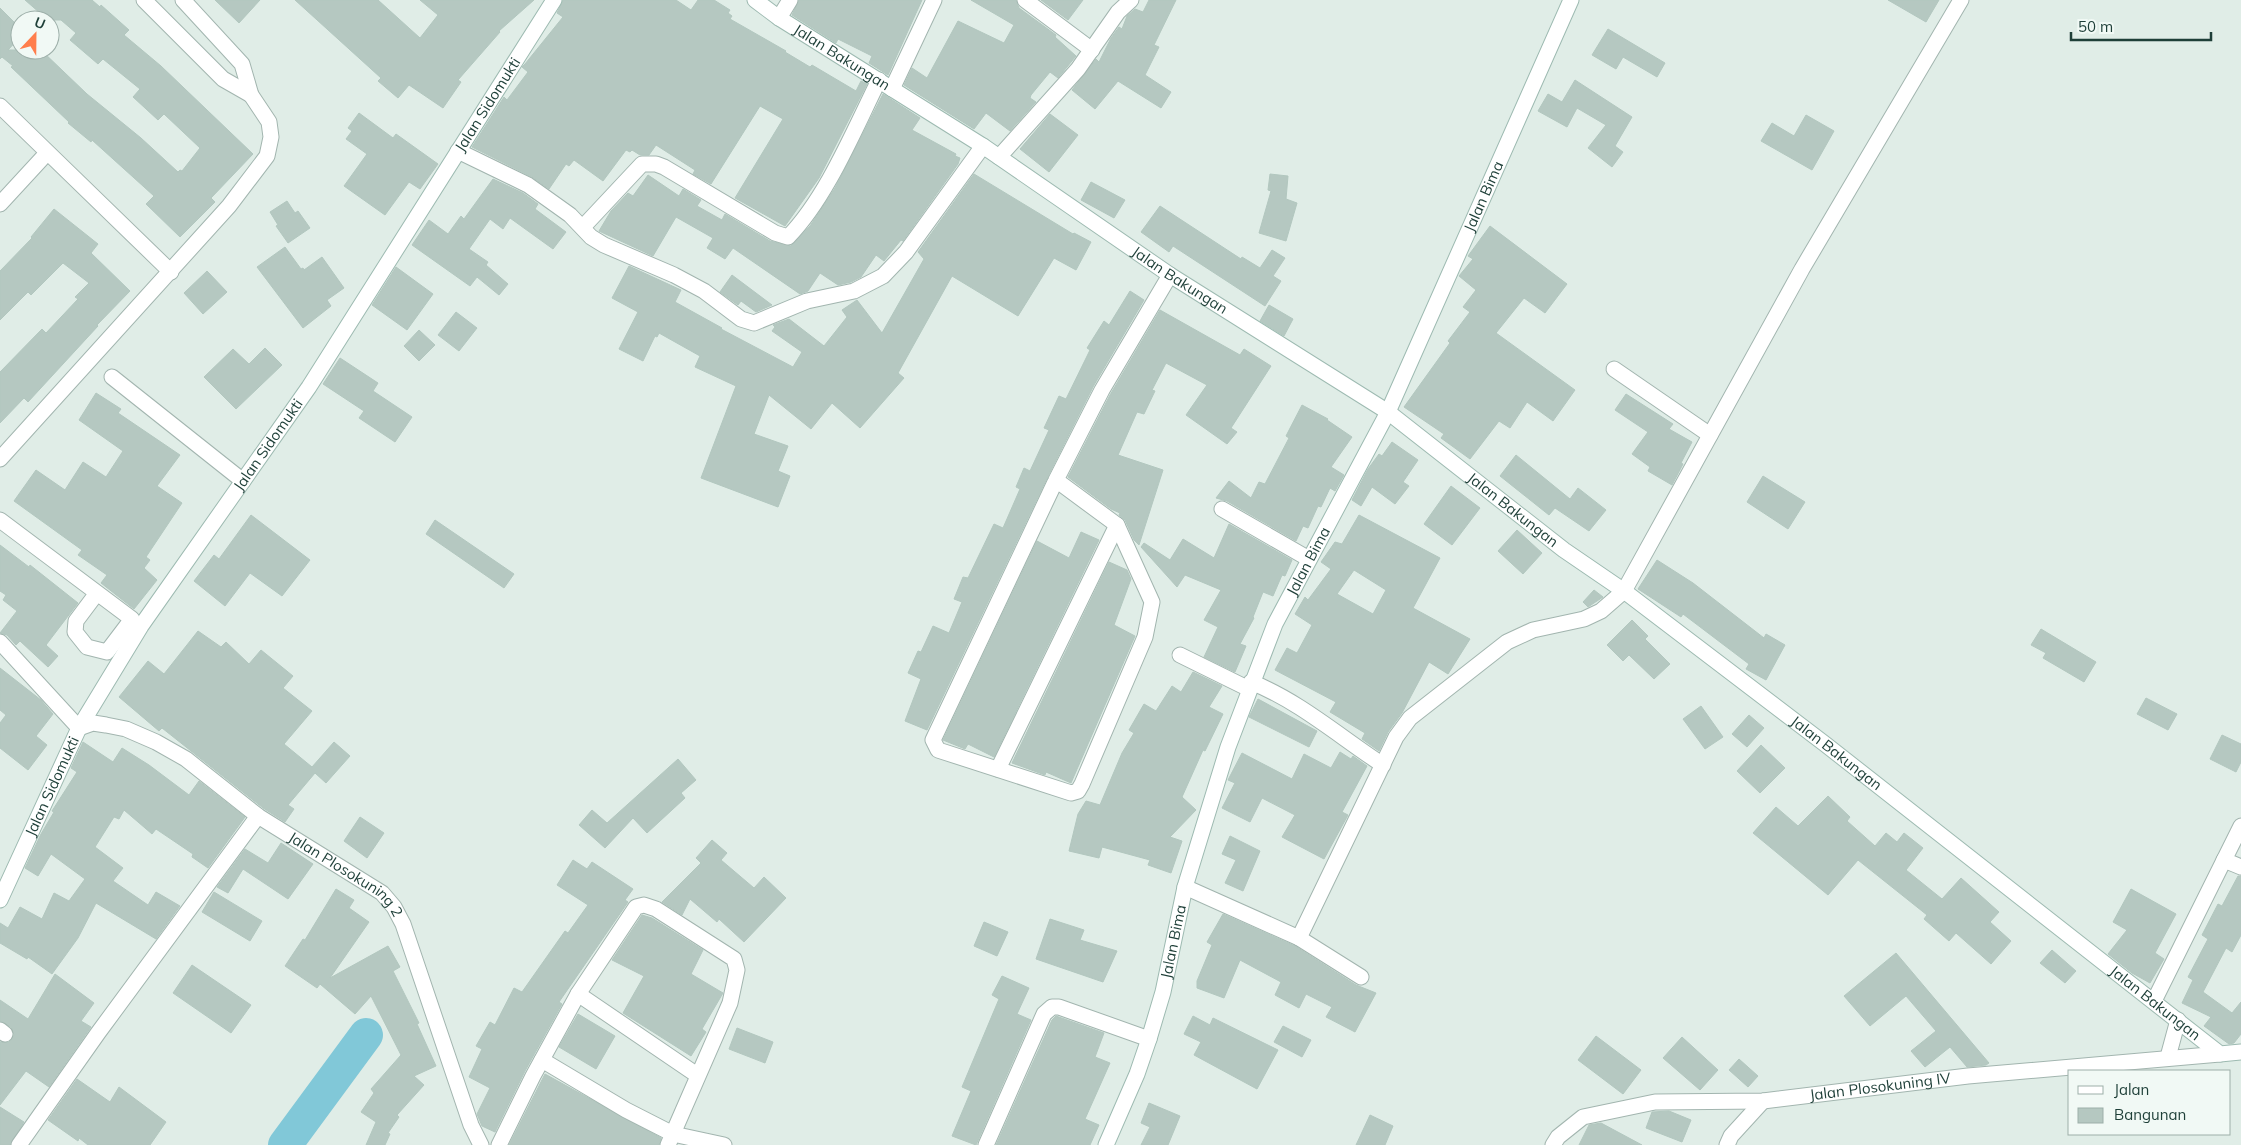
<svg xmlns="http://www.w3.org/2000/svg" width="2241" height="1145" viewBox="0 0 2241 1145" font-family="Mulish,sans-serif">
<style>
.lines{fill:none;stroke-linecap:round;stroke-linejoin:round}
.river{stroke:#81c8d8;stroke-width:34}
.building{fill:#b5c8c1;stroke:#b2c7bf;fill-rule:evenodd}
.street-casing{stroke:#a2b5af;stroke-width:17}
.secondary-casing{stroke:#9dbab1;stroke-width:17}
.street{stroke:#fff;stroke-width:15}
.secondary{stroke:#fff;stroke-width:15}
.labels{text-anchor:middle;stroke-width:4;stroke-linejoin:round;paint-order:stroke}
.street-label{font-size:15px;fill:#1e3f38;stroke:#f1f9f5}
</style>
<rect width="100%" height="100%" fill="#e0ede7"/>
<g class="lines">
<path class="river" d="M285,1145L366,1035"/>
</g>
<path class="building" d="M25,0H92L100,7L101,5L129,30L124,35L161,66L253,154L211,198L215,202L180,237L146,204L154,196L92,140L91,142L68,123L69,122L11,67L13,66L2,57L0,59V8L20,28V37L8,50H41L87,94L141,138L178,172L180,170L182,171L200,148L164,114L158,120L133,97L140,89L103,59L98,64L70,40L76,33L61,20H48Z
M215,0H260L239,23Z
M295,0H378L420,38L438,15L420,0H534L499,31L500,32L458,80L461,82L443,108L409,85L398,98L378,81L381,78Z
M563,0H676L691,10L698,0H714L730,10L728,13L732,16L730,19L786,51L785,52L810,67L812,65L856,91L861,81L867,84L819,178L785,226L735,198L783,119L760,106L711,184L693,174L695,170L656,145L649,155H640L632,150L630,152L626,150L603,181L574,160L569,166L566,164L549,189L532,177L472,147L504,97L507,100L528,72L522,67L525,64L563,17L557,13Z
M799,0H922L888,75L869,63L872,56L838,39L836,43L792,15Z
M971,0H1016L1019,8L1056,35L1055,37L1076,56L1058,78L1050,72L1031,95L1030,98L1036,102L1010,131L986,113L974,129L904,85L912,68L927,78L958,21L1004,43L1014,25Z
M1041,0H1083L1068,20Z
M1149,0H1176L1154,45L1159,47L1145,75L1171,92L1161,108L1118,81L1095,109L1072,90L1096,59L1099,62L1111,38L1119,27L1122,29L1127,16L1135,9L1143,12Z
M1888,0H1939L1926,22Z
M1608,29L1665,63L1657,77L1623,57L1616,69L1592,55Z
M1575,80L1632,117L1615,146L1623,152L1612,167L1588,148L1606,125L1577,108L1567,127L1538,111L1548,94L1562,102Z
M883,94L920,118L912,130L956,154L955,156L960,158L958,164L903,241L901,240L884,261L876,255L861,277L851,282L838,285L820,273L808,291L800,294L733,248L725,259L707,248L713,238L676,217L653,256L599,231L611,211L628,193L633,196L648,175L679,196L683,189L701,200L697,206L722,220L725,214L770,241L791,246L810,226L835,188Z
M359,113L393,138L396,134L438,164L420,189L409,182L385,215L344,186L367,154L346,139L352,131L348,128Z
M1050,114L1078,135L1049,172L1020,149Z
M1806,115L1834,131L1812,170L1761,141L1772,123L1794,136Z
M974,174L1073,234L1074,233L1091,242L1076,270L1054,258L1018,316L952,276L898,373L904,378L860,428L832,403L811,429L769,395L754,434L788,446L778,471L790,476L778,507L701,478L736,386L695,367L700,356L659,333L657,337L655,336L643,361L619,349L638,312L612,298L629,266L681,290L675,302L722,328L721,329L793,367L802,352L772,331L775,327L773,325L789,319L824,346L847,317L842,310L857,300L882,333L924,259L918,252Z
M1270,174L1288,176L1286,199L1297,203L1286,241L1259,233L1271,191L1268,190Z
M493,179L523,193L538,204L535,209L566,232L553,249L510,218L503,229L490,219L469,249L488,262L486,265L508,284L499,295L477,277L470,286L412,245L429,220L448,234L461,216L464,219Z
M1091,182L1125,200L1114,218L1081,200Z
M287,201L295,213L298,211L310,228L288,243L276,226L278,225L270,212Z
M1160,206L1241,259L1242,257L1260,268L1272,250L1285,258L1273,276L1281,281L1265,306L1173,246L1169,252L1141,232Z
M54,209L98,244L91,253L130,291L97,325L98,326L28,402L24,398L0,423V372L42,329L46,333L78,299L75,297L89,283L63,263L31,295L28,292L0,320V271L32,238L31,237Z
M1490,226L1567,284L1545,313L1524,298L1496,333L1575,390L1553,421L1527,402L1510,428L1499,421L1470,459L1441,438L1444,434L1404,407L1450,343L1448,341L1470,312L1463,307L1476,290L1459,276L1473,259L1468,256Z
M285,247L301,269L303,268L304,270L322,257L344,288L327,300L331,306L303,328L257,267Z
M396,267L433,294L407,330L372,305Z
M207,271L227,292L203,314L184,293Z
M732,275L772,305L756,312L741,301L738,305L720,292Z
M1130,291L1144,300L1094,385L1048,476L927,730L905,721L921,679L908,673L918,651L921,652L933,626L949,633L962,602L954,599L963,577L968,578L994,524L1003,528L1020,489L1016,487L1024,468L1030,471L1049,430L1044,428L1059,396L1066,399L1090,350L1087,348L1104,321L1109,325Z
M1269,305L1293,319L1284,336L1260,321Z
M1160,310L1240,355L1244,349L1271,366L1231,428L1237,432L1227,444L1186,415L1207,385L1166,363L1152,390L1155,391L1144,414L1137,412L1118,455L1163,470L1139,545L1134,540L1125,520L1119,515L1120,513L1111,509L1068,477L1110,395Z
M456,312L477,328L459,351L438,335Z
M419,330L435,345L419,361L404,346Z
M265,348L282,365L236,409L204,377L233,349L249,364Z
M340,358L378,383L373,391L412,417L395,442L359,418L364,411L323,384Z
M96,393L121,409L118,413L180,455L157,486L182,503L146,557L150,560L144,568L157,580L134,609L101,583L107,575L78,555L82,550L14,501L36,470L65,490L83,462L106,477L123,451L79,420Z
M1626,394L1673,424L1669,429L1692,442L1681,463L1683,464L1672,485L1648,471L1650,467L1632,454L1648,432L1615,410Z
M1302,405L1328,419L1327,420L1352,437L1331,467L1344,475L1335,491L1330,488L1321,507L1318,506L1308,528L1303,526L1296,541L1227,501L1216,498L1229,481L1251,498L1259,482L1265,484L1289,438L1286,436Z
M1392,442L1418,460L1403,482L1409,486L1395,504L1372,487L1361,506L1352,500L1368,469L1379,454L1382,456Z
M1516,455L1570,499L1578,488L1606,510L1589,531L1555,508L1549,515L1500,476Z
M1763,476L1805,502L1788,529L1747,502Z
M1451,486L1480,508L1452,545L1424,524Z
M251,515L310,560L282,596L250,573L225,606L194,581L214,555L219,559Z
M1359,515L1440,558L1413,608L1470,639L1448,674L1429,662L1402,713L1388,732L1379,751L1362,739L1365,733L1330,712L1336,702L1275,670L1287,648L1297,653L1312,625L1295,614L1305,597L1308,600L1331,569L1321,562L1335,542L1342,544ZM1354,570L1386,590L1373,614L1337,594Z
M435,520L514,574L504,588L426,534Z
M1229,524L1292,560L1285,576L1282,575L1273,596L1263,592L1253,617L1254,618L1240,644L1246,646L1235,672L1204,657L1218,627L1204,620L1221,590L1185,575L1177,587L1141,547L1144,543L1170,560L1183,539L1214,558Z
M1517,530L1542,553L1523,574L1498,551Z
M1081,532L1099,540L994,757L968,744L965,749L943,740L1037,541L1069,558Z
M0,545L29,567L30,565L78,603L46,645L58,656L48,667L20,641L16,645L7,635L0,633L17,611L3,600L6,595L0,591Z
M1657,560L1693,583L1764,638L1766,634L1785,645L1766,680L1746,669L1749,664L1683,614L1681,617L1638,589Z
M1109,562L1127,570L1131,579L1114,625L1135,636L1071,783L1046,772L1045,775L1012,763Z
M1594,590L1603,597L1588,607L1583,602Z
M1632,620L1648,636L1645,639L1670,664L1654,679L1629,655L1623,661L1607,645Z
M2041,629L2096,662L2084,682L2043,658L2046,653L2031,645Z
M198,631L221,647L226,642L249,664L261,650L293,676L283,688L312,711L284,744L312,767L334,742L350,756L326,783L315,773L288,805L294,809L285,822L263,808L162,728L159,731L119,697L148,661L164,674Z
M0,668L41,700L53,714L36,736L47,745L28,770L0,748V723L6,715L0,710Z
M1193,672L1222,686L1209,707L1223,714L1205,751L1203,750L1182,797L1196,810L1170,837L1182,841L1171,873L1148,865L1150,860L1102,847L1099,858L1069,851L1078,814L1086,801L1100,805L1122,753L1134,733L1129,730L1144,704L1156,711L1172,686L1181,692Z
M2146,698L2177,714L2168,730L2137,714Z
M1258,699L1317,731L1309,747L1249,717Z
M1701,706L1723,737L1705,749L1683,719Z
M1749,715L1764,728L1747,747L1732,734Z
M2222,735L2241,744V762L2236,772L2210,759Z
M83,742L113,762L122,748L149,765L189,795L199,781L245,817L208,868L192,857L193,854L156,829L152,834L124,810L119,819L114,817L95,847L123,868L113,881L148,905L156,892L180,906L156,939L96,903L78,938L52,974L28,957L27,959L0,943V923L8,928L20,907L42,919L54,893L69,901L85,879L51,854L38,876L25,868L41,834L54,812L52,811L77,772L71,768Z
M1761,745L1785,768L1760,793L1737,771Z
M1340,752L1351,759L1353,756L1367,766L1342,812L1348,815L1324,859L1282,837L1295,815L1262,798L1250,822L1222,808L1235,783L1228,780L1242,753L1292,779L1304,754L1331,768Z
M678,759L696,780L681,793L685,798L647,833L633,818L605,848L579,825L592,810L607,823Z
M1828,796L1850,817L1847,821L1875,846L1886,833L1897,842L1904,833L1923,848L1906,870L1942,899L1961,878L1999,912L1990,922L2011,941L1991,964L1956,933L1949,941L1924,919L1927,915L1858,860L1828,895L1753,833L1776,807L1798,826Z
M360,817L384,833L367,858L344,841Z
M1230,836L1260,851L1243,891L1225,883L1236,860L1222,854Z
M712,840L727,853L721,860L754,888L764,877L786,898L744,942L719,919L717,922L690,899L682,915L662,902L701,863L696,858Z
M281,843L313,864L288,899L243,869L228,893L217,887L245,849L268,863Z
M573,860L587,869L592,862L633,889L625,900L628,902L559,1002L562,1004L525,1071L495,1132L482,1126L477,1114L490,1088L469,1077L482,1049L476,1046L490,1022L495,1025L514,988L522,992L565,931L568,933L588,905L557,885Z
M2238,876H2241V935L2232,952L2226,948L2203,992L2232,1013L2241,1002V1034L2234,1043L2229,1044L2204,1026L2211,1017L2182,1003L2193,980L2188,977L2208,939L2202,935L2218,904L2222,906Z
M336,889L354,900L349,908L369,922L330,978L388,946L400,967L393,971L419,1023L417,1024L436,1066L414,1076L424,1085L397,1115L399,1117L388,1133L390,1134L385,1145H366L376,1122L361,1112L374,1093L371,1089L401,1055L371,996L355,1014L320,984L317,988L285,966L303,939L305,940Z
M2131,889L2176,914L2155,953L2164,959L2150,983L2132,973L2108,954L2127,930L2113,922Z
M214,892L262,921L250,941L202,912Z
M1223,914L1295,946L1356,985L1376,993L1355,1032L1326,1017L1332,1007L1306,994L1299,1008L1275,995L1281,982L1240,960L1224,998L1197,988V981L1212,945L1207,942Z
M642,915L652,918L703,950L691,974L723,993L702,1029L706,1032L691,1056L623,1013L644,976L612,960Z
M1050,919L1084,930L1080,940L1117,951L1103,982L1036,959Z
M984,922L1008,932L997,956L974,946Z
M2052,950L2076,971L2065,983L2040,963Z
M1896,953L1989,1063L1986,1065L1967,1067L1950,1047L1925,1067L1911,1051L1936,1031L1906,996L1870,1026L1844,996Z
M192,965L251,1005L231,1033L173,993Z
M55,974L94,1003L81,1021L91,1027L49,1087L26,1071L0,1105V1042H9L14,1035L11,1027L0,1021V1000L28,1019Z
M1002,976L1029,988L1017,1014L1031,1020L976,1145L952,1136L971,1091L962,1087L999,999L992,995Z
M578,1014L615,1036L596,1069L559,1047Z
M1056,1016L1104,1033L1095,1057L1110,1063L1085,1119L1099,1125L1090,1145H996L1052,1020Z
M1193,1016L1210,1025L1213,1018L1278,1050L1257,1089L1194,1055L1201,1042L1184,1034Z
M1283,1026L1311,1040L1302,1057L1274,1042Z
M737,1028L773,1042L765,1063L729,1049Z
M1596,1036L1641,1070L1623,1094L1578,1060Z
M1682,1037L1718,1070L1700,1090L1663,1058Z
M1739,1059L1758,1076L1748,1087L1729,1070Z
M545,1074L661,1138L659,1145H509Z
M77,1079L110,1102L119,1087L166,1122L150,1145H88L79,1138L78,1141L48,1120Z
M1149,1103L1180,1116L1168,1145H1141L1150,1127L1141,1123Z
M0,1107L24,1122L10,1145H0Z
M1669,1111L1691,1120L1682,1142L1646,1128L1652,1112Z
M1370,1115L1393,1126L1385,1145H1356Z
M1601,1123L1642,1145H1579L1589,1125Z"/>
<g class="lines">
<defs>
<g id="street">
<path d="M144,0L223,79L251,95"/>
<path d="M1025,0L1092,50"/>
<path d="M779,18L790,0"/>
<path d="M892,89L934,0"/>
<path d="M0,106L171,272"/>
<path d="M458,151L528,185L570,215L591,237L604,245L674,275L704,291L741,319L754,323L807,301L854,291L883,276L906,252L983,146"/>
<path d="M999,157L1078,69L1118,12L1131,0"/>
<path d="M0,204L47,153"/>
<path d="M583,227L642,164H656L664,167L775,233L788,237C827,197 854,130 879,80"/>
<path d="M1614,369L1710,435"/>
<path d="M112,377L243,481"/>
<path d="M0,459L229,206L267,156L271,137L269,122L251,95L242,64L183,0"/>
<path d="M1056,480L1117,525L1152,602L1145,637L1082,784L1078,791L1071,793L938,750L933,740L1056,480L1102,390L1170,275"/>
<path d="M1222,509L1309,559"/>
<path d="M0,520L132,619L107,652L87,647L75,632L76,621L97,593"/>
<path id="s1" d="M0,642L79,728L93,723L106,725L126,729L156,742L186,759L258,816L382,893L394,907L403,924L471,1125L481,1145"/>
<path d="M1180,655L1249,689"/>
<path d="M1251,682C1299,701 1340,737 1383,765"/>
<path d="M998,769L1117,525"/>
<path d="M2224,860L2241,867"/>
<path d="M1185,887L1299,938L1361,977"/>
<path d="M1299,938L1396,737L1410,718L1507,642L1533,630L1584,619L1601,611L1624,591L1802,269L1961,0"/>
<path d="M578,994L697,1075"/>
<path d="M2154,1001L2241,826"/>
<path d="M0,1030L5,1034"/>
<path d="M2168,1057L2178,1020"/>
<path d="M542,1060L626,1110L673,1134L724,1145"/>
<path d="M19,1145L98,1033L258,816"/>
<path d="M499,1145L533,1076L578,994L636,907L644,905L656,909L734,959L737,970L730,1003L668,1145"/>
<path d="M986,1145L1044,1014L1052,1007H1059L1149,1039"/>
<path id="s2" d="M1553,1145L1558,1137L1583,1117L1655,1102L1763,1101L1968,1076L2220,1054"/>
<path d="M1727,1145L1731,1136L1763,1101"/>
</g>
<g id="secondary">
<path id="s3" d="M755,0L779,18L983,146L1170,275L1388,412L1564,550L1624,591L1825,744L2220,1054L2241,1052"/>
<path id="s4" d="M0,900L79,728L141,626L309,387L554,0"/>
<path id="s5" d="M1106,1145L1137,1074L1149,1039L1163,992L1185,887L1228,747L1275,624L1388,412L1571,0"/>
</g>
</defs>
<use href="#street" class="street-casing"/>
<use href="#secondary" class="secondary-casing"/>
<use href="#street" class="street"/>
<use href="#secondary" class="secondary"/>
</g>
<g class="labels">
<g class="street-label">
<text dy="5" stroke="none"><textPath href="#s3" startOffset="104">Jalan Bakungan</textPath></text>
<text dy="5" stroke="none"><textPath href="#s4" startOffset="935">Jalan Sidomukti</textPath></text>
<text dy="5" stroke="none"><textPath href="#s5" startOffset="1025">Jalan Bima</textPath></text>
<text dy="5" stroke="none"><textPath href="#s3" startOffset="509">Jalan Bakungan</textPath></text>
<text dy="5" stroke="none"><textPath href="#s4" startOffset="530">Jalan Sidomukti</textPath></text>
<text dy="5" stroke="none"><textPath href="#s3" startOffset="914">Jalan Bakungan</textPath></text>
<text dy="5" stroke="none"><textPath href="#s5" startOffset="620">Jalan Bima</textPath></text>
<text dy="5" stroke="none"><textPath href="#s3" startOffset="1319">Jalan Bakungan</textPath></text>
<text dy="5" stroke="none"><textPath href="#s4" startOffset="125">Jalan Sidomukti</textPath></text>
<text dy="5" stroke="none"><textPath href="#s1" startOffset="430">Jalan Plosokuning 2</textPath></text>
<text dy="5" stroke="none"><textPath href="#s5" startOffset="215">Jalan Bima</textPath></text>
<text dy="5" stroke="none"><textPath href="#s3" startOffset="1724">Jalan Bakungan</textPath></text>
<text dy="5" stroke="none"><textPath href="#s2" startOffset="341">Jalan Plosokuning IV</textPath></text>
</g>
</g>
<rect x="2068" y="1070" width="162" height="65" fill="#f1f9f5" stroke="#9dafa9"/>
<rect x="2078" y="1086" width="25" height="8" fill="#ffffff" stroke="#9dafa9"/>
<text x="2114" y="1095" font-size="15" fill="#1e3f38">Jalan</text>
<rect x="2078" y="1108" width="25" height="15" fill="#b5c8c1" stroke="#9dafa9"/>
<text x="2114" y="1120" font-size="15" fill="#1e3f38">Bangunan</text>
<g transform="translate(35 35) rotate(22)"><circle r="24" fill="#f1f9f5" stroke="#9dafa9"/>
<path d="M0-4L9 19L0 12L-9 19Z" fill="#ff7e4c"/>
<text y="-8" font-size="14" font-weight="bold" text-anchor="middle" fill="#1e3f38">U</text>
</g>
<path d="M2071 32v8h140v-8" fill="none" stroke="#1e3f38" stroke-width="2.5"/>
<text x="2078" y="32" font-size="15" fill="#1e3f38" stroke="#f1f9f5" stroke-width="4" paint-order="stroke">50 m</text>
</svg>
